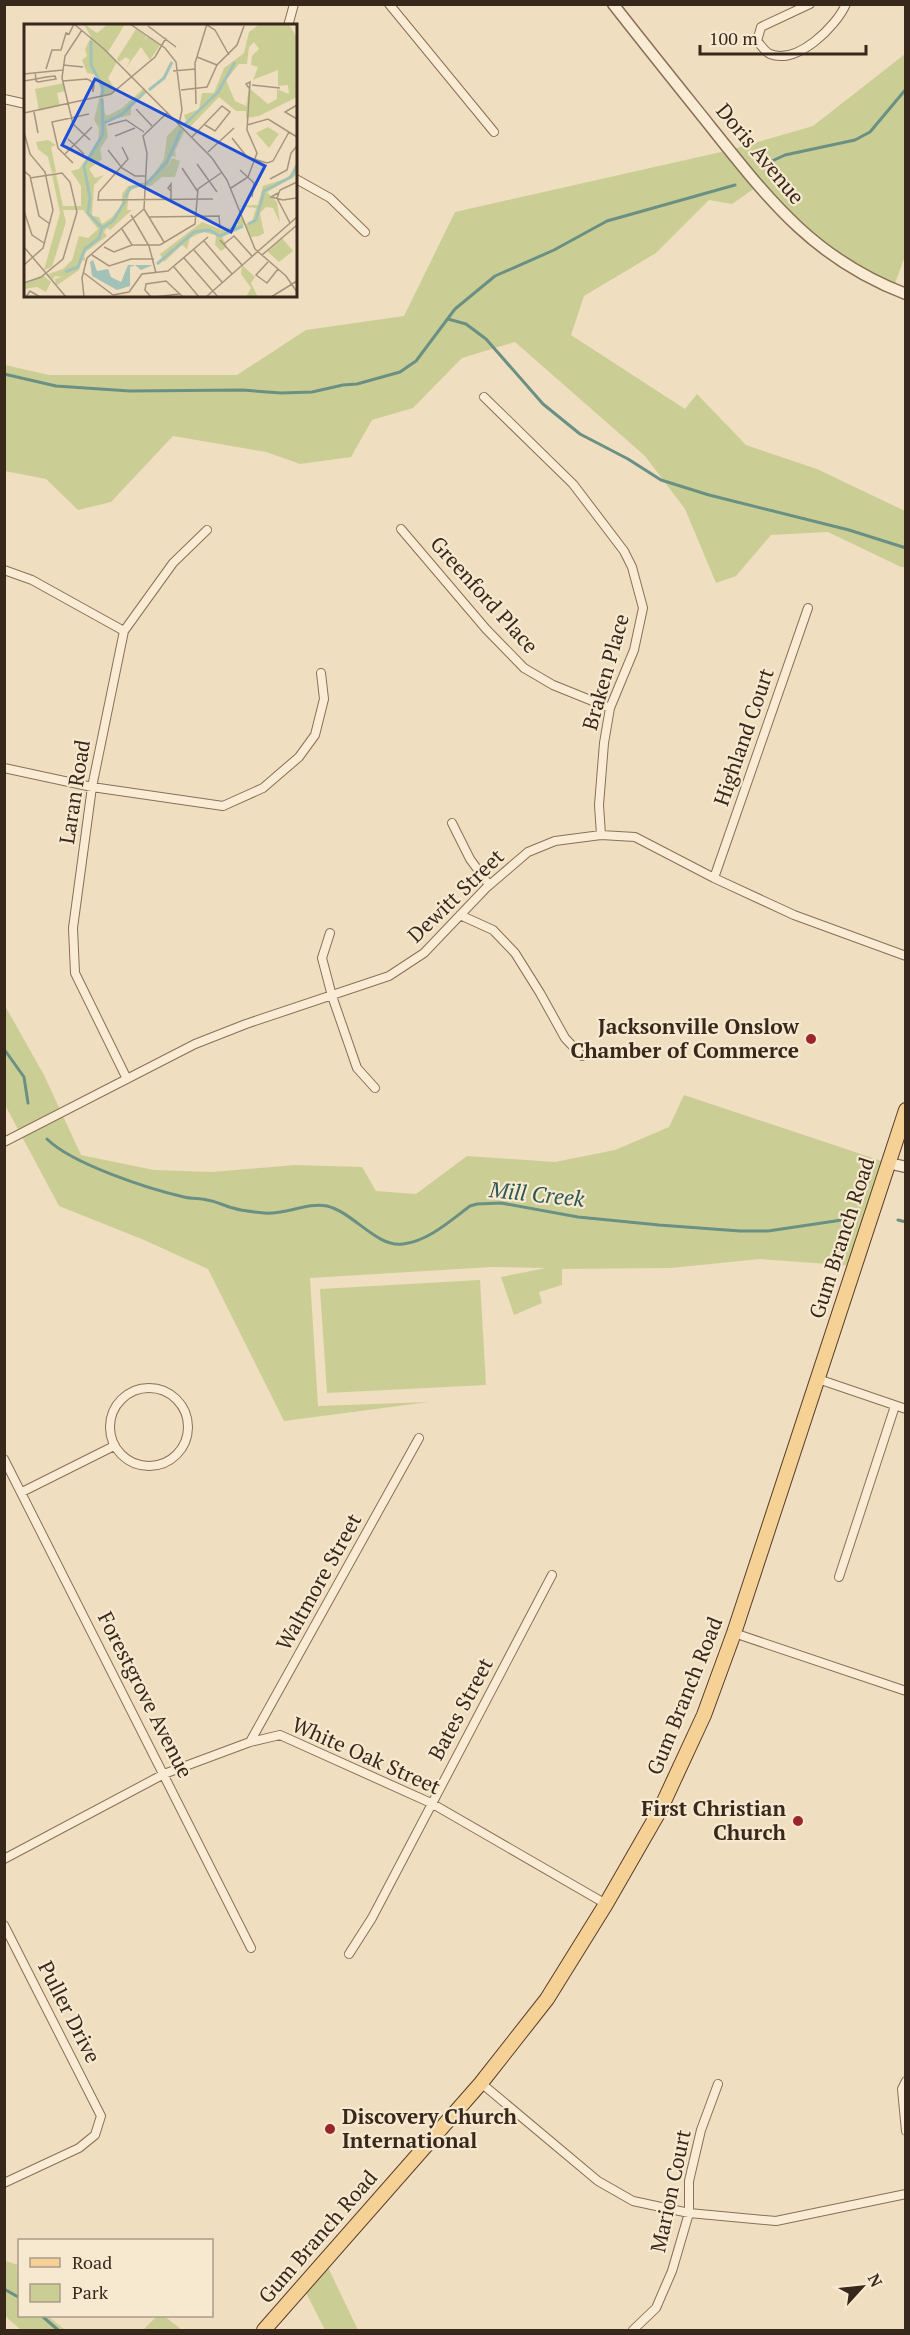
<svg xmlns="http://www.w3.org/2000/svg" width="910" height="2335" viewBox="0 0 910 2335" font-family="'PT Serif',serif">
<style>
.green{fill:#cbce94}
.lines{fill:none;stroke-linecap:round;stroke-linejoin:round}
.stream{stroke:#6a9084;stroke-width:3}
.minor-casing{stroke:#896f57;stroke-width:10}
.tertiary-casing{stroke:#896f57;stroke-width:13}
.primary-casing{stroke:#573d2c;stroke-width:16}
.minor{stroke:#faecd4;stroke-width:8}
.tertiary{stroke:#faecd4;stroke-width:10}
.primary{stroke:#f5d196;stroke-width:14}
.poi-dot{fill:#9b252d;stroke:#f7e9d0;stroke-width:2}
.labels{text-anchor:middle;stroke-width:4.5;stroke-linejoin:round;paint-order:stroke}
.street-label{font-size:21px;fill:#38281c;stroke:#f7e9d0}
.poi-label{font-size:21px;font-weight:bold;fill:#38281c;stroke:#f7e9d0;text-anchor:end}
.water-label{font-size:22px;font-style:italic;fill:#2b5953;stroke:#f7e9d0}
.inset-river{fill:none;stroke:#a3c2b7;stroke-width:3}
.inset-road{fill:none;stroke:#a6957e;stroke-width:1.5}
.view{fill:#1d4ed8;fill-opacity:0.15;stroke:#1d4ed8;stroke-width:3}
.inset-edge{fill:none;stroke:#38281c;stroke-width:3}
</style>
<rect width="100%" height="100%" fill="#f0dec0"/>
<path class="green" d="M905,54V256L893,289L834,258L758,186L732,204L709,200L656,253L584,296L571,335L685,409L697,394L746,445L817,469L905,511V567H901L828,532L771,535L736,576L716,583L685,509L645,456L515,342L462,358L413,408L372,420L351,457L300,464L266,452L173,436L111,502L78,510L46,479L5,471V365L49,375H237L306,330L404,316L455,212L730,150L813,126Z
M4,1004L44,1075L81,1155L154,1170L212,1172L295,1165L362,1167L376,1191L416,1194L467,1156L555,1162L615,1150L669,1127L684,1095L888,1163L855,1266L760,1259L671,1268L562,1269V1285L539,1292L542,1303L514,1315L501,1277L546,1268L492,1267L310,1278L318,1406L429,1402L284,1421L208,1269L144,1240L59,1206L5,1105Z
M480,1280L486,1385L327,1393L320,1289Z
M5,2261L19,2265L20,2316H48L65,2330H21L5,2316Z
M325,2261L358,2330H325L303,2287Z
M157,2316H164L182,2330H143Z"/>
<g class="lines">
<path class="stream" d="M761,166L785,155L855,140L870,132L906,89
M448,319L466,324L486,339L543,404L580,434L628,459L661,480L709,495L849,530L906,548
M4,374L56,386L130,391L242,390L281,393L312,392L343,385L357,384L400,372L416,361L455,309L495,276L554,250L607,221L735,185
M4,1049L24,1077L28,1103
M47,1139C72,1164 149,1189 184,1197C192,1199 200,1198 207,1200C216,1201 224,1206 233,1208C242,1211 255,1212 264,1213C285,1215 307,1202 327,1206C353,1212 377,1248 403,1244C428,1241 450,1221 470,1206L477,1204L501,1203L578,1217L659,1225L740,1231H768L842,1220
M898,1220L906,1222
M4,2289L20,2298
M42,2316L58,2330"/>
<defs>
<path id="minor" d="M389,4L494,132
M810,4L761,27L757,41C761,45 765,52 770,54C797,65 836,27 846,4
M288,26L294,4
M4,99L26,104
M296,179L330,198L365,232
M484,397L573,484L624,551L632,567L643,608L634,650L610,708L604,743L599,805L601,835
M401,529L486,629L524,668L553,685L610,708
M4,570L32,580L124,631
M4,768L92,787L223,806L263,788L299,757L315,735L324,699L321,673
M452,823L470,859L489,885
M714,878L808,608
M460,915L493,930L515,953L540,993L565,1038L582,1056
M330,933L322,958L332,996L357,1068L375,1088
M127,1079L75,973L73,928L92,787L124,631L173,563L207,530
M4,1142L195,1044L246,1024L389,976L424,953L486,888L528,852L555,841L601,835L635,837L714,878L794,915L906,956
M818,1379L906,1409
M110 1427a39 39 0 1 1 78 0a39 39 0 1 1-78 0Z
M4,1459L251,1948
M22,1492L114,1446
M839,1577L895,1406
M734,1633L906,1691
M250,1742L419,1438
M4,1859L164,1774L250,1742L280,1735L431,1803L606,1904
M4,1925L101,2116L95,2135L79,2148L4,2183
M349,1954L372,1918L552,1575
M906,2081L902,2089L906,2131
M481,2083L598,2181L633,2201L689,2213L776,2221L906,2194
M633,2330L656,2308L672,2271L689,2213V2181L701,2130L718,2084"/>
<path id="tertiary" d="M613,4C645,45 678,86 710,126C769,200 814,259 906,294
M888,1163L906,1167"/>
<path id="primary" d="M264,2330L481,2083L547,1999L606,1904L660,1810L704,1715L734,1633L906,1110"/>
</defs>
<use href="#minor" class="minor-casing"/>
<use href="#tertiary" class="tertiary-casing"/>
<use href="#primary" class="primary-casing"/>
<use href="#minor" class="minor"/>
<use href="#tertiary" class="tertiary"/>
<use href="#primary" class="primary"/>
</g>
<g class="poi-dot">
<circle cx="811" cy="1039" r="6"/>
<circle cx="798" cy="1821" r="6"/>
<circle cx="330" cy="2129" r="6"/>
</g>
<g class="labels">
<g class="street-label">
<text transform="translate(760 154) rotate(50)" y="7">Doris Avenue</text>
<text transform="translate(484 595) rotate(48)" y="7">Greenford Place</text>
<text transform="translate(606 672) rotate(-74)" y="7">Braken Place</text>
<text transform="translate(744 737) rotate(-71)" y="7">Highland Court</text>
<text transform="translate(75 792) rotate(-81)" y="7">Laran Road</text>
<text transform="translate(456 896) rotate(-44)" y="7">Dewitt Street</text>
<text transform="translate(842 1238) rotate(-72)" y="7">Gum Branch Road</text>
<text transform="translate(319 1582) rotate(-61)" y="7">Waltmore Street</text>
<text transform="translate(145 1695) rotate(63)" y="7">Forestgrove Avenue</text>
<text transform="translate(685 1696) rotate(-68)" y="7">Gum Branch Road</text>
<text transform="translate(461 1709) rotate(-62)" y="7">Bates Street</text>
<text transform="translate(366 1756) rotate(24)" y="7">White Oak Street</text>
<text transform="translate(69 2012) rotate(63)" y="7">Puller Drive</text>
<text transform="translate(671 2191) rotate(-78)" y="7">Marion Court</text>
<text transform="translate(318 2237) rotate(-49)" y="7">Gum Branch Road</text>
</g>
<g class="poi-label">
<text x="799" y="1034">Jacksonville Onslow<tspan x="799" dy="24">Chamber of Commerce</tspan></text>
<text x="786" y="1816">First Christian<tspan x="786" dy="24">Church</tspan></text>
<text x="342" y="2124" text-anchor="start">Discovery Church<tspan x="342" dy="24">International</tspan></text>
</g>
<g class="water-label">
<text transform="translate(537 1194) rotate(6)" y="8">Mill Creek</text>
</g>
</g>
<g transform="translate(24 24)">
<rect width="273" height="273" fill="#f0dec0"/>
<path d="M60,0L73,9L84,0H101L84,28L93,38L84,54L92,67L79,73L81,90L83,92L98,84L120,64L123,68L107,81V91L82,97L84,113L76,125L78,135L65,145L71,154L80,151L70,161L68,192L75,193L78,200L88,193L98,181V170L104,162L125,158L128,153L140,135L143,112L155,100L161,106L151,127L152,133L148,132L142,146L148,134L156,137L151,153H138L127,162H113L105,168L103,186H108L86,206L83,204L80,208L83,212L59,230L62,237L57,236L55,246L32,262L31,255L38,253L31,252L29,256L24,250L39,245L48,236L55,212L64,214L74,205L59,186H39L42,198L28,243L20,246L36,189L28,151L32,150L39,182H57V162L47,147L55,145L74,118L75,104L70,96L77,67L73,51L63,49L58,36L63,32L61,25L67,13ZM236,0H265L273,14V73L235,92L222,94V87H212L195,73L165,104L160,91L175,85L178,69H190L200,44L220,29L225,8ZM230,18L235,25L228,32L227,41L234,43L229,56L254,46V62L264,61L265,70L253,65V75L244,80L225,64L222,82L211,77L202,56L215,40H223L225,23ZM112,5L122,12L121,16L124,12L136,21L126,36L117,23L102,44L106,36L102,33L95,38L93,35ZM40,59L41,67L33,69L36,82L15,87L11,65ZM244,103L255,110L245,124L232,109ZM24,116L32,121L27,123L32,148L28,149L24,133L14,125L12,118ZM273,131V151L243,168L253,178L256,199L249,184L242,183L236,189L240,209L235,212L227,213L221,200L198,212L203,223L197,227L191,221L192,211L179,208L166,214L163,225L158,221L140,238L136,230L178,198L198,206L214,201L212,195L219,193L222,200L228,198L232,184L214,182L234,181L239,162L263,154L271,145ZM258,214L269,227L255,238L243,227ZM218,241L231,253L227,259L234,273H222L227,264L217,250ZM20,252L27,258L22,268L13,263L0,265V260Z" fill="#cbce94" fill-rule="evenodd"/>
<path d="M69,236L73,247L84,245L87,253L97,258L104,241H129L117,246L111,241L106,243V262L93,266L68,252L66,238Z" fill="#a3c2b7"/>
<path class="inset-river" d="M67,17V41L79,63L78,71M125,66L140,54L148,38M78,100L97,91L121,68M160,101L194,68L211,38M122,160L143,138L157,106M101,174L106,164L119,160M224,200L232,196L240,167L267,153L273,141M78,204L64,189L66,174L60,142L79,110L78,75M133,240L170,208L185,206L196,212L219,202M41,248L54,243L61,225L75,214L78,204L89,197L101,177"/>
<path class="inset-road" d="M50,0L80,25L188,134L203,156L231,225L262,252L273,268M106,0L141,24L152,38L158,86L155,100M183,1L191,6L205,31M124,2L152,23M58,6L41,32L38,54L49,100L66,116M173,33L193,41M39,41L59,43M22,45L28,26H37L42,9L45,10L50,0M149,47L171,45M0,50L39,46M0,57L12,55L22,53L31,52L32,55L14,58L12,57V55L11,48M39,57L63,55L65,56L68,58V59L70,61L69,68L68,58M228,61L256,64M157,66L183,63L193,41L213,21L220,2M172,80L171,39L183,0M273,81L261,88L273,95M112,85L128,102M10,88L14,109M0,89L87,70L131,33L142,14M84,101L102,96L120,108M223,101L244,95L273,113M0,108L6,130L21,148L29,186L19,224L0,241M91,112L111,104M168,113L198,82L206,88L191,107L181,101M208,114L223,133L243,139L249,137L265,108M44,115L60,130M98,123L104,135L75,168L74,176L189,175M84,126L98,144L111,152H121M184,128L210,104M40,131L68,103M49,139L34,124L28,98L65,90M173,140L193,168M158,144L174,168M216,146L230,159L228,173M0,147L6,152L15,192L26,200M246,155L263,146L267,129L273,122M207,164L224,153L233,129L223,106L226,58L222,60L225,64M254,169L247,173L259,176L272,174M147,175V160L144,164L147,167M120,185L140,218M0,187L8,211L20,219M107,191L125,222L132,249M125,193L195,192L196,204M266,199L253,174L256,166L273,158M98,205L108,221M196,216L218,241M180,217L208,250M200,220L210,212L228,232M0,223L42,273M80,223L90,228L108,221H136L171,200L174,165L197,149M170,226L198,258M68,231L85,242L107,235H130M238,231L273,201M160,234L194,273M244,238L232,251L243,259L254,245M150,243L175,273M60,249L89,271M0,259L17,253L39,235L53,188L46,158L38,149L6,154M89,271L105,268L118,250L144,247L184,213M2,273L6,267L16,273M60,273L58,254L63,234L120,185L123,129L119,112L144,88M127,273L121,266L122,260L142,257L159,273M130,273L155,270M182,273L273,193M247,273L273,257"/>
<path class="view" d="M71,55L241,142L207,208L38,121Z"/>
<rect width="273" height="273" class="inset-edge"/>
</g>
<rect width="910" height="2335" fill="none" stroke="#38281c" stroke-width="12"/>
<rect x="18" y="2239" width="195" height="78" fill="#f7e9d0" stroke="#ab9c88" stroke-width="1.5"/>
<rect x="30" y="2258" width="30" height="9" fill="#f5d196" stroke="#ab9c88" stroke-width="1.5"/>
<text x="72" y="2269" font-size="18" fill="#38281c">Road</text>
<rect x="30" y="2284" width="30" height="18" fill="#cbce94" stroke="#ab9c88" stroke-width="1.5"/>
<text x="72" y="2299" font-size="18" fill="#38281c">Park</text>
<g transform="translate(862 2287) rotate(63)" stroke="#f7e9d0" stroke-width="4.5" paint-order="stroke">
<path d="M0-4.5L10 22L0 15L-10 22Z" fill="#38281c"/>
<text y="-9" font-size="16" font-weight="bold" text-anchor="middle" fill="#38281c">N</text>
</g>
<path d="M700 45v9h166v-9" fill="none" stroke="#38281c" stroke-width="3"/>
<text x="709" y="45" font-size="18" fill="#38281c" stroke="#f7e9d0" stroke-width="4.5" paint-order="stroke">100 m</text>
</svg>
